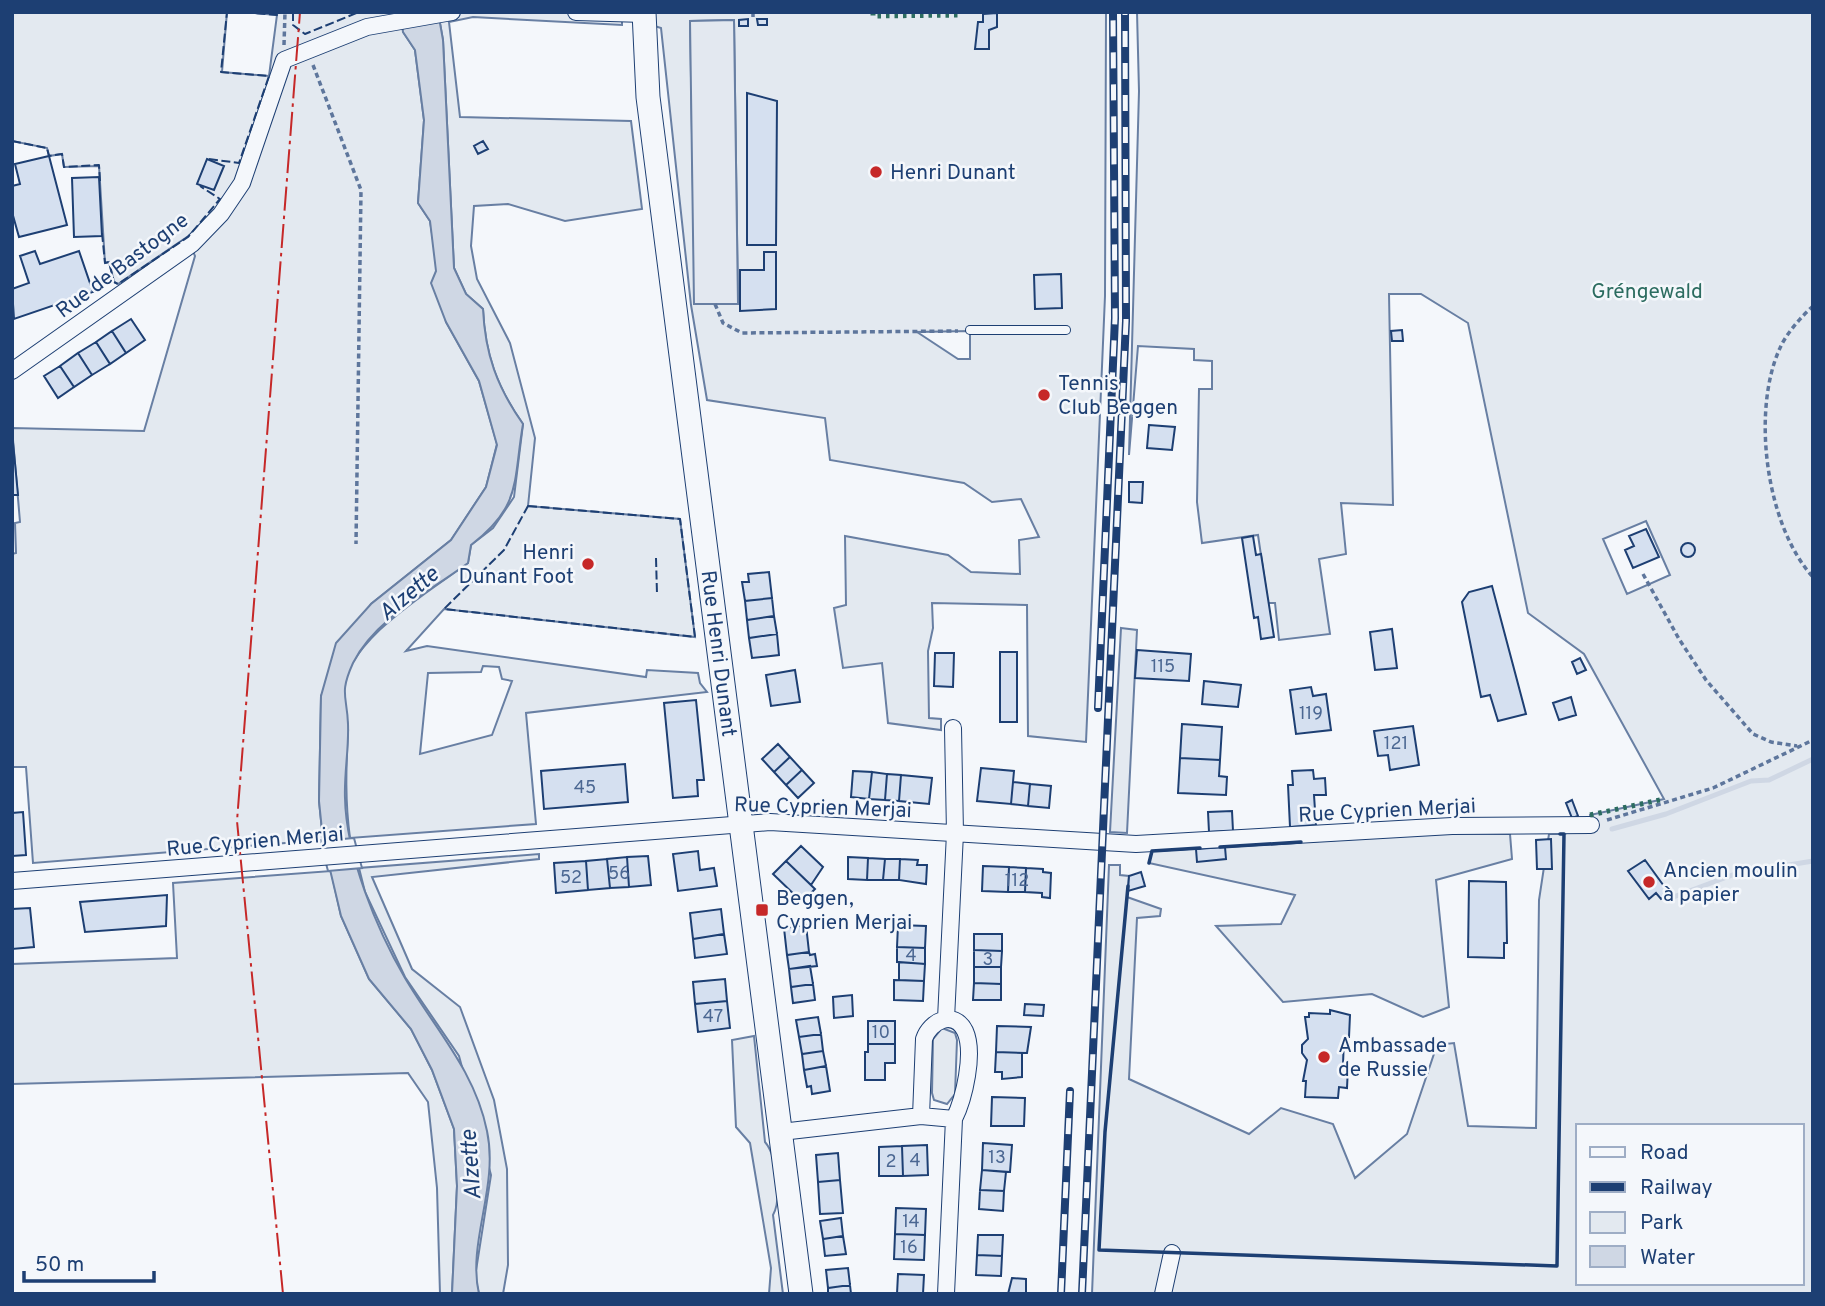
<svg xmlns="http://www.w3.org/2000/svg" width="1825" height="1306" viewBox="0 0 1825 1306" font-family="Overpass,sans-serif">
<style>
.green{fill:#e3e9f0;stroke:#687fa3;stroke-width:2;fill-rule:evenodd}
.parking{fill:#e3e8f0;stroke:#687fa3;stroke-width:2}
.water{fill:#cfd7e4;stroke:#687fa3;stroke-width:2}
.pier{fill:#f4f7fb;stroke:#687fa3;stroke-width:2}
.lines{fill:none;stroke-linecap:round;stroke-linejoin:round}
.stream{stroke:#cfd7e4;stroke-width:5}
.building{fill:#d5e0f0;stroke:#1d3f73;stroke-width:2}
.lane-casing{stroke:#1d3f73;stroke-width:10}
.street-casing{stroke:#1d3f73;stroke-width:18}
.secondary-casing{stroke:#1d3f73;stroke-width:25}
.path{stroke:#5e769c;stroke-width:3.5;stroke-dasharray:5 3.5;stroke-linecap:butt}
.lane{stroke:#f4f7fb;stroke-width:8}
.street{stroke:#f4f7fb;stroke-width:16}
.secondary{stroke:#f4f7fb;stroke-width:23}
.rail-casing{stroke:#1d3f73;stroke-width:8}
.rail{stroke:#f4f7fb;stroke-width:5;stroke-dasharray:16;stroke-linecap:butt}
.hedge{stroke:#2c6c60;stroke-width:5;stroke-dasharray:3.5 5;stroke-linecap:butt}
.fence{stroke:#1d3f73;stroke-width:2;stroke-dasharray:9 3.5;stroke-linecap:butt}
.wall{stroke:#1d3f73;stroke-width:3.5}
.power{stroke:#c62828;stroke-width:2;stroke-dasharray:24 5 3.5 5;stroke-linecap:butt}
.poi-dot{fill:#c62828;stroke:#f4f7fb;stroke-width:2.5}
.labels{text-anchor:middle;stroke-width:5;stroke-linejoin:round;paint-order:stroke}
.number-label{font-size:18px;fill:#4b6792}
.poi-label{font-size:21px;fill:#1d3f73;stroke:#f4f7fb;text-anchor:start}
.street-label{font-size:21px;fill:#1d3f73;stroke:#f4f7fb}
.park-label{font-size:21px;fill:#2c6c60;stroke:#f4f7fb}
.water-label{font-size:23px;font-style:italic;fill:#1d3f73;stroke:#f4f7fb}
</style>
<rect width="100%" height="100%" fill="#f4f7fb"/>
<path class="green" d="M12,12H227L222,72L269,76L277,15L244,12H401L403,32L415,50L424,120L418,203L430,221L446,322L479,381L497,444L486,487L451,540L371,604L321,696L319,801L323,840L33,863L26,767H12V554L16,553L15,523L20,522L12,428L144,431L195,256L187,237L118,284L114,282L109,262L105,263L99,166L64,167L62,154L49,156L47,148L12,141Z
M438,12H622V25L473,17L449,22L460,117L631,121L642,209L565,221L508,204L474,206L471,246L477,279L510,343L535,438L528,506L680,519L695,637L444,609L406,651L427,646L646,677L647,670L698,673L700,683L707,692L526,713L536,824L350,838C345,802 346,768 348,732C349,719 342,707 342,695C344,641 430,591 468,563L471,545L493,528L514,497L523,424C497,387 485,354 483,309L466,294L454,268L443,40ZM483,666L499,667L502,679L512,681L492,735L420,754L428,673L481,672Z
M644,12H1106L1105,296L1086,742L1028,736L1027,605L932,603L933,628L928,651L929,718L941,719V730L888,723L882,663L843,668L834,608L846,605L845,536L948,555L971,572L1020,574L1019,540L1039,537L1021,499L992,502L964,483L830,460L825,418L707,400L691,305L661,28L645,23ZM734,20L738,303L695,304L690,21ZM970,331V359H958L917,332Z
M1137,12H1813V1294H1092L1109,865H1120V875L1129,876L1127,897L1161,909L1160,916L1137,918L1129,1079L1249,1134L1281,1108L1333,1124L1355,1178L1407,1134L1437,1045L1454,1043L1468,1126L1536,1128L1539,900L1549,834H1564L1591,825L1590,815L1664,799L1584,654L1528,613L1468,323L1421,294H1389L1393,505L1341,503L1346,554L1319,559L1330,634L1279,640L1275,603H1268L1258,535L1202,543L1197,502L1199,389H1212V361L1194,360V349L1138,346L1129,455L1139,91ZM1646,521L1670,575L1627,594L1603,539ZM1578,1126H1802V1283H1578Z
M1121,628L1137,630L1127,833L1110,832Z
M1452,833L1510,834L1512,859L1436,880L1449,1007L1423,1017L1372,994L1283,1002L1216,926L1281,924L1295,895L1149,863L1152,851Z
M539,854V859L372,877L412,969L460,1007L494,1100L507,1169L508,1265L503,1294H479L475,1277L491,1175L459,1056L405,977L365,892L359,868Z
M331,871L341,916L369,979L411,1029L432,1070L454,1129L457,1186L452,1294H440L437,1188L428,1102L408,1073L12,1084V964L177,958L173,883Z
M942,1028L955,1033L957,1040L955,1094L947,1104L934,1100L932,1093L933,1039Z
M754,1036L765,1142C777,1156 782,1199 773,1215L783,1294H769L771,1268L750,1143L736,1127L732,1040Z"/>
<path class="parking" d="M734,20L738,304H694L690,21Z"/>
<path class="water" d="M401,12H438L443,40L454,268L466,294L483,309C485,354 497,387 523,424C513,482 522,506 471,545L468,563C430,591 375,619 353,663C339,694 347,695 348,724C349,749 344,774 345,798C346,855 377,930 405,978C435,1029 475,1071 487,1131C499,1187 467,1242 479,1294H452L457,1186L454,1129L432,1070L411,1029L369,979L341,916L323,840L319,801L321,696L336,643L371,604L451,540L486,487L497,445L479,381L446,322L431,283L436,271L430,221L418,203L424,120L415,50L403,32Z"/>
<path class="pier" d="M354,838L362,868L328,871L320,841Z"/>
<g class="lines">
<path class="stream" d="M1612,829L1666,814L1751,781L1769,780L1813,759
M1668,899L1735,874L1813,861"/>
</g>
<path class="building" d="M997,13V27L989,30V49H975L978,22H983V14Z
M748,19V26H739V20Z
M757,19H767V25H758Z
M747,93L777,101L776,245H747Z
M483,141L488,149L478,154L474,146Z
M49,156L67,225L19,237L12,212V186L20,184L15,164Z
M207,159L224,166L214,190L197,184Z
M99,177L102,236L74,237L72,178Z
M35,251L40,264L79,251L93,292L14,319L12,289L29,283L20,256Z
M764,252H776V309L740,311V270H764Z
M1061,274L1062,308L1035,309L1034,275Z
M131,319L145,340L126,353L112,331Z
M1402,330L1403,341H1392L1391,331Z
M112,331L126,353L110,364L96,342Z
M96,342L110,364L92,375L78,353Z
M78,353L92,375L74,387L60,366Z
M60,366L74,387L58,398L44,376Z
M1149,425L1175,427L1172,450L1147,448Z
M12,432L18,495H12Z
M1129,482H1143L1142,503L1129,502Z
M1646,529L1659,557L1633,568L1625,550L1634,546L1629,536Z
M1253,536L1256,555L1261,554L1274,637L1261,639L1258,617L1254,618L1242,538Z
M1681 550a7 7 0 1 1 14 0a7 7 0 1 1-14 0Z
M769,572L772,598L745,601L742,582H749L748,574Z
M1492,586L1526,714L1498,721L1490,695L1481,697L1462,602L1469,592Z
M772,598L774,616L747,620L745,601Z
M774,616L777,634L749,638L747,620Z
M1392,629L1397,668L1375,670L1370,632Z
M777,634L779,655L752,658L749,638Z
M1137,650L1191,654L1189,681L1135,678Z
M1000,652H1017V722H1000Z
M935,653H954L953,687L934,686Z
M1580,658L1586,670L1577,674L1572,662Z
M795,670L800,702L771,706L766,675Z
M1204,681L1241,685L1238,707L1202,704Z
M1311,687L1313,696L1326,694L1331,730L1296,734L1290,690Z
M1571,697L1576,715L1559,720L1553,703Z
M696,700L704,780H697L698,796L673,798L664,703Z
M1182,724L1222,727L1220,760L1180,758Z
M1413,726L1419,765L1390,770L1388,755L1378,756L1374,731Z
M778,744L790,757L774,772L762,759Z
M790,757L802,770L786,785L774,772Z
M1180,758L1220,760L1219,776L1227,777L1226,795L1178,793Z
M625,764L628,802L544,809L541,771Z
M981,768L1014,771L1011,804L977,801Z
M802,770L814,783L798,798L786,785Z
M1313,770L1314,779L1325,778L1326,795H1314L1316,825L1290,827L1288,785H1293L1292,771Z
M853,771L872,772L869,799L851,797Z
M872,772L887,774L885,800L869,799Z
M887,774L901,775L899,801L885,800Z
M901,775L932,778L929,804L899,801Z
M1013,782L1030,784L1028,806L1011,804Z
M1030,784L1051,786L1049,808L1028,806Z
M1572,800L1578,816L1572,818L1566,803Z
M1232,811L1233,831L1209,832L1208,812Z
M23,812L26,855L12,856V813Z
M1551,839L1552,869H1537L1536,840Z
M801,846L823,867L811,885L786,861Z
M1225,847L1226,859L1197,862L1196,849Z
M698,851L700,870L714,868L717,886L678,891L673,854Z
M648,856L651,885L629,887L627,857Z
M627,857L629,887L610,888L607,859Z
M848,857L868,858L867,880L848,879Z
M868,858L885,859L883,880H867Z
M607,859L610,888L588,890L586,861Z
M885,859H900L899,880H883Z
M900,859L918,860L917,865H927L926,884L899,880Z
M1645,860L1669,893L1661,899L1656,893L1649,899L1628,871Z
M586,861L588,890L556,893L554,863Z
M786,861L815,889L802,902L773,874Z
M983,866L1009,867L1008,892L982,891Z
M1009,867L1026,868L1025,892H1008Z
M1026,868L1043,869V872L1051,873L1050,898L1042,897V893L1025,892Z
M1141,872L1145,886L1128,891L1129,876Z
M1469,881L1506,882L1507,943H1504V958L1468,957Z
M167,895L166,926L85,932L80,902Z
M30,908L34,947L12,949V909Z
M721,909L724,934L693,939L690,913Z
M806,925L809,952L787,955L784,928Z
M898,925L926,926L925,948L897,947Z
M724,934L727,954L695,958L693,939Z
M974,934H1002V951L974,950Z
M897,947L925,948V964L897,962Z
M974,950L1002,951L1001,967H974Z
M809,952L810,955L815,954L817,966L789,969L787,955Z
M899,962L925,964L924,981L899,980Z
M810,966L813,984L791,987L789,969Z
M974,967H1001V984L974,983Z
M725,979L727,1001L695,1004L693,982Z
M894,980L924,981L923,1001L894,1000Z
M974,983L1001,984V1000H973Z
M813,984L815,1000L793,1003L791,987Z
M852,995L853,1016L834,1018L833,997Z
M727,1001L730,1028L698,1032L695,1004Z
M1025,1004L1044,1005L1043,1016L1024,1015Z
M1330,1010L1350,1015L1349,1037H1344L1343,1065L1348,1066L1347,1088L1339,1087L1338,1098L1305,1097L1306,1081H1303L1307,1060L1302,1053V1045L1308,1039L1305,1017H1309V1013L1330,1014Z
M818,1017L821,1034L799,1037L796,1020Z
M868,1021H895V1044H868Z
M997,1026L1031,1027L1027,1053L996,1052Z
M821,1034L823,1051L802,1054L799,1037Z
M868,1044H895V1063H885V1080H865V1052H868Z
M823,1051L826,1066L804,1070L802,1054Z
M996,1052L1022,1053V1077L1002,1079V1072H995Z
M826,1066L830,1091L812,1094L811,1086L807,1087L804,1070Z
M992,1097L1025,1098L1024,1126H991Z
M983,1143L1012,1145L1010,1172L982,1170Z
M927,1145L928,1175L903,1176L902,1146Z
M902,1146L903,1176H879V1147Z
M838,1153L840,1180L818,1182L816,1155Z
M982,1170L1006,1172L1004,1191L980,1190Z
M840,1180L843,1213L820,1214L818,1182Z
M980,1190L1004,1191L1003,1211L979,1209Z
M896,1208L926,1209L925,1235L895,1234Z
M841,1218L843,1236L823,1239L820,1221Z
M895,1234L925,1235L924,1260L894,1259Z
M978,1235H1003L1002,1256L977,1255Z
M843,1236L846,1254L825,1256L823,1239Z
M977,1255L1002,1256L1001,1276L976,1275Z
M848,1268L850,1285L828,1288L826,1270Z
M898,1274L924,1275L923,1294H897Z
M1012,1278L1026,1279V1294H1008Z
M850,1285L851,1294H828V1288Z"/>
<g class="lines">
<defs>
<path id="lane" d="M970,330H1066"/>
<path id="street" d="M576,12L644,14
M12,371L192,244L221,214L242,183L284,60L367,27L452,12
M12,881L770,822L1136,844L1452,826L1591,825
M946,1019L955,833L953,728
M921,1116L924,1039C930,1021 954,1009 965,1031C975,1053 964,1099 954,1119L946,1294
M781,1132L921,1116L954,1119
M1163,1294L1172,1253"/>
<g id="secondary">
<path id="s1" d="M644,12L648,97L801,1294"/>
</g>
</defs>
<use href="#lane" class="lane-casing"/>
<use href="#street" class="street-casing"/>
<use href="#secondary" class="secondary-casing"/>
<path class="path" d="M753,12V19
M284,45L285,12
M313,65L361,190L356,544
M715,304L723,323L742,333L958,331
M1813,306C1801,317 1786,334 1780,348C1751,411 1766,526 1813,577
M1643,574L1679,639L1706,680L1753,734L1771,742L1797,746
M1607,820L1713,788L1813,740"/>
<use href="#lane" class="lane"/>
<use href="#street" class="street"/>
<use href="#secondary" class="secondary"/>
<defs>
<path id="rail" d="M1098,708L1115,318L1113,12
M1061,1294L1070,1091
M1082,1294L1126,321L1125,12"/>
</defs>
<use href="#rail" class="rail-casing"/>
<use href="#rail" class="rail"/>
<path class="hedge" d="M873,12V16L961,15V12
M1590,815L1664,799"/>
<path class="fence" d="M244,12L277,15V12
M293,12V25L305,34L359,12
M12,141L47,148L49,156L62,154L64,167L99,165L100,181
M209,159L239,163L269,76L221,72L227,12
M102,233L105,263L109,262L114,282L118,284L188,237L220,199L200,186
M528,506L680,519L695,637L444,609L504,550Z
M656,558L657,594"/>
<path class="wall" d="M1220,847L1301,842
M1149,863L1152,851L1200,848
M1128,886L1105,1132L1099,1250L1557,1266L1564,834H1560"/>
<path class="power" d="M283,1294L237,821L300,12"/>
</g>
<g class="poi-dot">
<circle cx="876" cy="172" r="7"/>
<circle cx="1044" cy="395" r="7"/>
<circle cx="588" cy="564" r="7"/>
<circle cx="1649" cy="882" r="7"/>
<rect x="755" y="903" width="14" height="14" rx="3.5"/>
<circle cx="1324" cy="1057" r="7"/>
</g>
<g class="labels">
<g class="number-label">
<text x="1163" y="672">115</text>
<text x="1311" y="719">119</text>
<text x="1396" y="749">121</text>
<text x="585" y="793">45</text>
<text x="619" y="879">56</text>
<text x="571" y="883">52</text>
<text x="1017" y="886">112</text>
<text x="911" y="961">4</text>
<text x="988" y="965">3</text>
<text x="713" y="1022">47</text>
<text x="881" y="1038">10</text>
<text x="997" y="1163">13</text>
<text x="915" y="1166">4</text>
<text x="891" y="1167">2</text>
<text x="911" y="1227">14</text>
<text x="909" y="1253">16</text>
</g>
<g class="poi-label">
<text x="890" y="179">Henri Dunant</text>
<text x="1058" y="390">Tennis<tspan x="1058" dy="24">Club Beggen</tspan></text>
<text x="574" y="559" text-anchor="end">Henri<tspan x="574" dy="24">Dunant Foot</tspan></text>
<text x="1663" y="877">Ancien moulin<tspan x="1663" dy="24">à papier</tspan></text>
<text x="776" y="905">Beggen,<tspan x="776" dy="24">Cyprien Merjai</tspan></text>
<text x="1338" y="1052">Ambassade<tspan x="1338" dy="24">de Russie</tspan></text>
</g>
<g class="street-label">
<text transform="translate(122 265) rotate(-37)" y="7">Rue de Bastogne</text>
<text dy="7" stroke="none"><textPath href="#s1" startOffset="646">Rue Henri Dunant</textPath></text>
<text transform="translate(823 807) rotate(2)" y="7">Rue Cyprien Merjai</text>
<text transform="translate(1387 810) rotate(-3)" y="7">Rue Cyprien Merjai</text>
<text transform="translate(255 841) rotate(-5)" y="7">Rue Cyprien Merjai</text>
</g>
<g class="park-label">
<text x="1647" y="298">Gréngewald</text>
</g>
<g class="water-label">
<text transform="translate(408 593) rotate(-40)" y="8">Alzette</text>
<text transform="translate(470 1165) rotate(-94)" y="8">Alzette</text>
</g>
</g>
<rect width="1825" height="1306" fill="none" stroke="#1d3f73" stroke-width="28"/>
<rect x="1576" y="1124" width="228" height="161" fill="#f4f7fb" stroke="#9eadc5" stroke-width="2"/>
<rect x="1590" y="1147" width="35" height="10" fill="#f4f7fb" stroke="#9eadc5" stroke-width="2"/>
<text x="1640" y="1159" font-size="21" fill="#1d3f73">Road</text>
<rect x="1590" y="1182" width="35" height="10" fill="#1d3f73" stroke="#9eadc5" stroke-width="2"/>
<text x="1640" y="1194" font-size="21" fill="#1d3f73">Railway</text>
<rect x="1590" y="1212" width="35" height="21" fill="#e3e9f0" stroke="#9eadc5" stroke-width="2"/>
<text x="1640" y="1229" font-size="21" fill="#1d3f73">Park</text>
<rect x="1590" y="1246" width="35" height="21" fill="#cfd7e4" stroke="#9eadc5" stroke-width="2"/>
<text x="1640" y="1264" font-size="21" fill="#1d3f73">Water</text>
<path d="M24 1271v10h130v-10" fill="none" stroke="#1d3f73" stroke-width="3.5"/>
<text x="35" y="1271" font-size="21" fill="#1d3f73" stroke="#f4f7fb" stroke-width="5" paint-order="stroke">50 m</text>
</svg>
